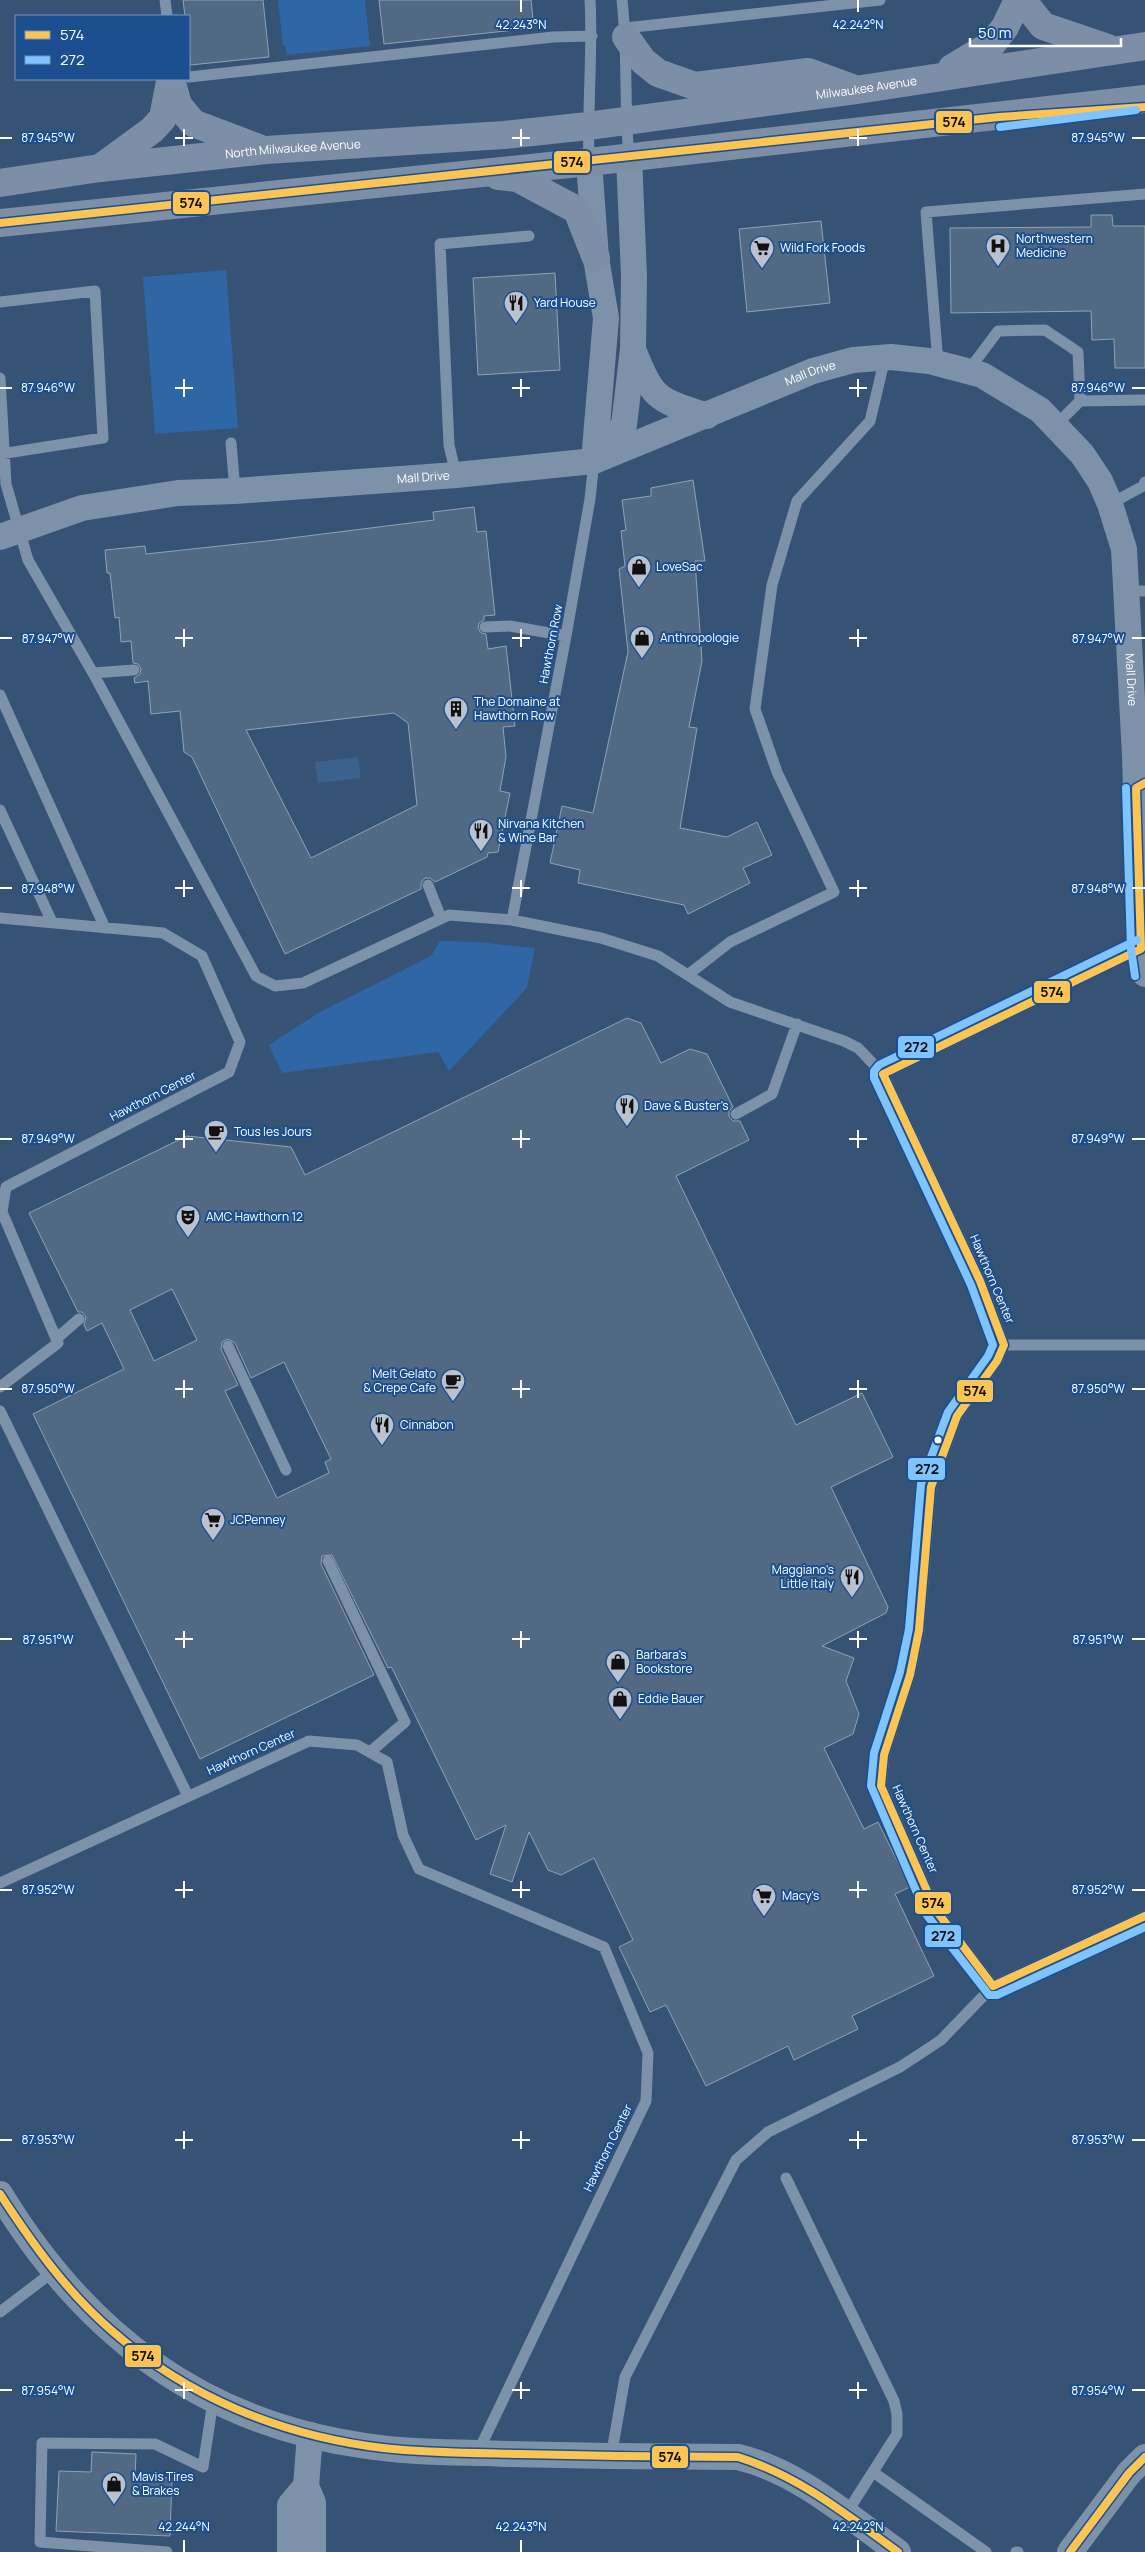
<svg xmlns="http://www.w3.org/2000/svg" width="1145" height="2552" viewBox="0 0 1145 2552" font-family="Manrope,sans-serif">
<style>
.green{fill:#2f66a5}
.water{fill:#3b618d}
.building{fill:#526984;stroke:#92a2b6;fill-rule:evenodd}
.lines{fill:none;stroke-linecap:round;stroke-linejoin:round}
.service{stroke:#7d92a8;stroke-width:11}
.tertiary{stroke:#7d92a8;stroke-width:26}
.primary{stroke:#7d8ea7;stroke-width:28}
.bus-1-casing{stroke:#1b4f8f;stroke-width:11}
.bus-2-casing{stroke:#1b4f8f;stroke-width:11}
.bus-1{stroke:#fcc553;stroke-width:8}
.bus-2{stroke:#80c4ff;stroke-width:8}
.ticks{fill:none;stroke:#fff;stroke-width:2}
.bus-dot{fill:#fff;stroke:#1b4f8f;stroke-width:2}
.labels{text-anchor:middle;stroke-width:4;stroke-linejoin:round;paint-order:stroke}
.street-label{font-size:12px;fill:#fff;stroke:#1b4f8f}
.poi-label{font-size:12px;fill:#fff;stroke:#1b4f8f;text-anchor:start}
.ticks-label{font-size:12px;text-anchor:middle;fill:#fff;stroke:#1b4f8f;stroke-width:4;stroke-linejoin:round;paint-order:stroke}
.line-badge{stroke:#1b4f8f;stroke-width:2}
.pale-badge-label{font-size:14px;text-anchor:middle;font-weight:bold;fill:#111}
</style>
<rect width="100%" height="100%" fill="#365274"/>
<path class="green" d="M278,0H365L370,46L287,55L285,46L283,45Z
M226,270L238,428L155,434L143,277Z
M440,941L477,942L535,948L527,988L449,1071L438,1052L282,1073L269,1045L320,1012L431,956Z"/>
<path class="water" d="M358,757L361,778L318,783L315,762Z"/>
<path class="building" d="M183,0H263L269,57L190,65L189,16H185Z
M379,0H531L534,28L384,44Z
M1091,215H1112L1113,226H1145V368H1115L1114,339L1092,340L1091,311L951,313L950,228L1091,227Z
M821,221L830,303L747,312L739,229Z
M555,273L560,370L478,375L473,278Z
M693,480L705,561H695L702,661L689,727L697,728L680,828L727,837L757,822L772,855L743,868L750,883L688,914L684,905L578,883L580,870L550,863L562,806L593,813L628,652L619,569L625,566L621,531L626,530L622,500L651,496V488Z
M474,507L477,532L486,531L495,615L484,616V620L479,623L478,628L481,633L486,634L488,649L506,646L515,726L503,727L506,757L500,791L510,793L498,852L488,853L487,857L435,882L430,878H425L421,883V889L285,954L192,757L184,752L180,711L151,714L148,681L135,683L134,678L140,674L141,669L138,664L133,663L131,641L121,642L119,617L115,618L110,573H107L105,550L145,546L146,554L275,540L434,520L433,512ZM394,713L408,723L417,805L311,858L246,730Z
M627,1018L641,1023L661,1063L690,1049L707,1054L733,1107L729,1111V1117L733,1121H740L749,1140L676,1176L796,1425L862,1393L893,1457L831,1487L888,1607L886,1613L822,1646L854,1658L846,1681L859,1714L853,1734L824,1748L864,1829L878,1822L910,1887L895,1894L934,1976L852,2016L858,2029L794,2060L788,2046L706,2086L666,2005L650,2012L619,1947L633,1940L594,1858L561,1875L548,1870L529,1832L512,1882L490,1874L506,1825L476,1840L393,1670L391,1667L388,1668L332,1555L322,1556L321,1564L374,1675L200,1759L33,1414L124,1369L102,1323L87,1331L84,1325L86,1317L82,1312H78L29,1213L187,1136L291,1147L305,1175ZM172,1289L197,1340L154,1361L130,1310ZM228,1339L235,1343L251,1378L284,1362L331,1459L325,1462L329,1473L277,1498L225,1391L238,1385L221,1349L222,1342Z
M92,2452L136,2454L135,2476L172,2478L170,2536L56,2531L59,2471L91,2472Z"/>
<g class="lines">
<path class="service" d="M165,0L167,16
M622,0C628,52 624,105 629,157
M625,28L880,0
M189,77L553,37L592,36
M589,162C587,108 593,54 590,0
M0,302L95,291L103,438L0,454
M938,363L926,212L1145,194
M968,371L998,331L1045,330L1078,352L1080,401
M0,378L6,484L28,560L93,673L256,976L275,986L303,983L449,915L512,920L601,938L658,956L730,1002L844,1041L858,1048L883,1074L980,1281L1004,1345L997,1361L957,1416L931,1487L919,1630L910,1675L884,1755L881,1786L935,1909L993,1986L1145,1916
M1056,425L1080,401L1145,400
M231,443L235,491
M456,475L449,445L440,244L529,236
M1110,504L1143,486L1145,482
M1127,591H1145
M485,627L510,626L566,636
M93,673L134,670
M0,695L105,928
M0,810L52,922
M428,885L441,918
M0,918L163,933L202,956L240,1042L229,1072L6,1187L2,1212L58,1343L0,1387
M512,920L566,636L590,499L594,461
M689,974L730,942L834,892L777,772L755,709L772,585L797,501L870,421L885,358
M883,1074L1140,949
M736,1114L772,1094L797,1024
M56,1339L79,1319
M1004,1345H1145
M228,1346L286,1470
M0,1411L188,1796
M328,1561L405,1722L370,1752
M0,1883L309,1741L357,1745L387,1762L403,1835L419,1869L604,1947L648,2053L646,2101L478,2452
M786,2178L894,2401L897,2414V2434L846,2514
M0,2312L54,2271
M611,2457L625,2377L736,2160L768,2132L900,2067L929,2048L941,2040L993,1986
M873,2472L986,2552
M167,2552L40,2542L42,2443L155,2444L203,2467L213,2401
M1016,2552H1018"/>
<g class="tertiary">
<path d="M589,162L596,258L606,318L594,461"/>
<path d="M634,352C654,401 657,399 707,416"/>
<path d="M596,459L624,425L633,349L634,276L629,157"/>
<path id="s1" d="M0,537L82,508L178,493L235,491L456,475L594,461L813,371L853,360L891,357L929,361L982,375L1040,410L1082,454L1100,481L1110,504L1124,549L1135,756L1141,956L1145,974"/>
<path d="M0,2194C85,2334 202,2423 366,2446C412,2453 461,2452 508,2454C585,2456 661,2457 738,2457C798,2471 849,2517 898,2552"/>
<path d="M310,2435L306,2486L313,2503V2552"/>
<path d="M290,2552V2505L306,2486"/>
<path d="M1070,2552L1129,2473L1145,2457"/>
</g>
<g class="primary">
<path d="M1022,0L1043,26L1108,48"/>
<path d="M626,37L643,61L658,73L695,86L808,72L852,88"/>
<path d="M952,68L992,44L1005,27L1018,0"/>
<path d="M171,79L178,105L193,123L259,148"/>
<path d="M100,168L152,130L163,118L170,81"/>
<path d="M498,176L517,178L577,210L596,258"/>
<path id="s2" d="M0,183L100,168L266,150L504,135L588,126L856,90L1145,46"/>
<path d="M0,223L589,162L1145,99"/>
</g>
<defs>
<path id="bus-1" d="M0,223L999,117L1145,107
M1145,783L1136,788L1141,949L883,1074L980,1281L1004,1345L997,1361L957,1416L931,1487L919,1630L910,1675L884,1755L881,1786L935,1909L993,1986L1145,1916
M0,2194C32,2243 66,2291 111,2330C187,2397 282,2436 383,2448C428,2453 475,2453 520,2454C593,2456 665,2457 738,2457C799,2476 847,2515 898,2552
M1070,2552L1129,2473L1145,2457"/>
<path id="bus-2" d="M1000,127L1136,110
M1126,788L1131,949L1135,976
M1137,940L879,1065L874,1071V1078L971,1285L993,1345L988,1356L948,1412L921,1484L909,1629L900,1672L874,1753L871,1786L926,1914L989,1995H997L1145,1927"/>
</defs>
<use href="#bus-1" class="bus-1-casing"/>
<use href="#bus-2" class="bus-2-casing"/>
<use href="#bus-1" class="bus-1"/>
<use href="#bus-2" class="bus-2"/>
</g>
<path class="ticks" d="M521,0V12M858,0V12M184,129V146M521,129V146M858,129V146M0,138H12M175,138H193M512,138H530M849,138H867M1132,138H1145M184,379V397M521,379V397M858,379V397M0,388H12M175,388H193M512,388H530M849,388H867M1132,388H1145M184,629V647M521,629V647M858,629V647M0,638H12M175,638H193M512,638H530M849,638H867M1132,638H1145M184,880V897M521,880V897M858,880V897M0,888H12M175,888H193M512,888H530M849,888H867M1132,888H1145M184,1130V1148M521,1130V1148M858,1130V1148M0,1139H12M175,1139H193M512,1139H530M849,1139H867M1132,1139H1145M184,1380V1398M521,1380V1398M858,1380V1398M0,1389H12M175,1389H193M512,1389H530M849,1389H867M1132,1389H1145M184,1631V1648M521,1631V1648M858,1631V1648M0,1639H12M175,1639H193M512,1639H530M849,1639H867M1132,1639H1145M184,1881V1898M521,1881V1898M858,1881V1898M0,1890H12M175,1890H193M512,1890H530M849,1890H867M1132,1890H1145M184,2131V2149M521,2131V2149M858,2131V2149M0,2140H12M175,2140H193M512,2140H530M849,2140H867M1132,2140H1145M184,2382V2399M521,2382V2399M858,2382V2399M0,2390H12M175,2390H193M512,2390H530M849,2390H867M1132,2390H1145M184,2540V2552M521,2540V2552M858,2540V2552"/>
<defs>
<symbol id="hospital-pin" viewBox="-11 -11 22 30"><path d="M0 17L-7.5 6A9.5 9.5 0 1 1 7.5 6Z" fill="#b9c2ce" stroke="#1b4f8f"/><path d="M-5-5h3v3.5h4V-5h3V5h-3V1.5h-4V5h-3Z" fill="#111"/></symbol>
<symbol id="supermarket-pin" viewBox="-11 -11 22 30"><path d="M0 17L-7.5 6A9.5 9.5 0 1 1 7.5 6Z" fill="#b9c2ce" stroke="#1b4f8f"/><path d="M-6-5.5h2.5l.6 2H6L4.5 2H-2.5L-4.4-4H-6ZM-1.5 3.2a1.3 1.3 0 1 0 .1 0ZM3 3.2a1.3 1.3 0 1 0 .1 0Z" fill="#111"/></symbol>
<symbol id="restaurant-pin" viewBox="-11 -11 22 30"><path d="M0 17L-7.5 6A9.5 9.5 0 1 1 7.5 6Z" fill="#b9c2ce" stroke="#1b4f8f"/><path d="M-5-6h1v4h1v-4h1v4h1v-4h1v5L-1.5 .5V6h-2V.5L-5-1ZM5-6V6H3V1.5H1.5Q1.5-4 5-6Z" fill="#111"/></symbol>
<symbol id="shop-pin" viewBox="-11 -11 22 30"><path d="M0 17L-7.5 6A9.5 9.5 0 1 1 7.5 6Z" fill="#b9c2ce" stroke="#1b4f8f"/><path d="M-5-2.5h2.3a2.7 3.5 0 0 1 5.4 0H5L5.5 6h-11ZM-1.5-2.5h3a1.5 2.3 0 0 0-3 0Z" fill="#111"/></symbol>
<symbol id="building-pin" viewBox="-11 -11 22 30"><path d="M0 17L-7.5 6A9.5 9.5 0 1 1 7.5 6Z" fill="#b9c2ce" stroke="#1b4f8f"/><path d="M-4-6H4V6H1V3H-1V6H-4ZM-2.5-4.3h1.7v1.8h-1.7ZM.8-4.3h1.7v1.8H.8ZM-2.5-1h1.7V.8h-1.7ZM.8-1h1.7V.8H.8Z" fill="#111"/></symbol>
<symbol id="cafe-pin" viewBox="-11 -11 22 30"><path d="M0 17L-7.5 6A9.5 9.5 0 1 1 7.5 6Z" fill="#b9c2ce" stroke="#1b4f8f"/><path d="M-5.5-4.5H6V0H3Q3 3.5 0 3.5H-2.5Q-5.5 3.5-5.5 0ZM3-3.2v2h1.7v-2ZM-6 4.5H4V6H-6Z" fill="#111"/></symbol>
<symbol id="theatre-pin" viewBox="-11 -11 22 30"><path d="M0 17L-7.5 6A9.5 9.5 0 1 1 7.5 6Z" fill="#b9c2ce" stroke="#1b4f8f"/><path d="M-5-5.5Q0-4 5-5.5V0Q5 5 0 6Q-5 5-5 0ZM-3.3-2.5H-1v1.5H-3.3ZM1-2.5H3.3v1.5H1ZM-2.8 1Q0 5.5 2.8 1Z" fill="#111"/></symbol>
</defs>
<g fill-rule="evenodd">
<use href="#hospital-pin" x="984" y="232" width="28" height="38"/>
<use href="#supermarket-pin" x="748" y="234" width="28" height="38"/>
<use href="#restaurant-pin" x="502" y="289" width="28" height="38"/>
<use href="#shop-pin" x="625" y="553" width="28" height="38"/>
<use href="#shop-pin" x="628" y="624" width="28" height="38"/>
<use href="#building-pin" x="442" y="695" width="28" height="38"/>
<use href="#restaurant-pin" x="467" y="817" width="28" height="38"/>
<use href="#restaurant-pin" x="613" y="1092" width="28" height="38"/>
<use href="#cafe-pin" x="202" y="1118" width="28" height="38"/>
<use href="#theatre-pin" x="174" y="1203" width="28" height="38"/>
<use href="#cafe-pin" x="439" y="1367" width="28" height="38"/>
<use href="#restaurant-pin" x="368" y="1411" width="28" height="38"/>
<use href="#supermarket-pin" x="199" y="1506" width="28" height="38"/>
<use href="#restaurant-pin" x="838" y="1563" width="28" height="38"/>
<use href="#shop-pin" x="604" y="1648" width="28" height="38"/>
<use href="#shop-pin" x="606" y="1685" width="28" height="38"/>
<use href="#supermarket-pin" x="750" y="1882" width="28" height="38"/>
<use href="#shop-pin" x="100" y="2470" width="28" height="38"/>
</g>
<circle class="bus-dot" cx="938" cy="1440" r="4.5"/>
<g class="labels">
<g class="street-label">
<text dy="4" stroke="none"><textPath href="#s2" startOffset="872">Milwaukee Avenue</textPath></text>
<text dy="4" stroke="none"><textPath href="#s2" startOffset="295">North Milwaukee Avenue</textPath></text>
<text dy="4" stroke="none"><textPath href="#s1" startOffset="835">Mall Drive</textPath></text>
<text dy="4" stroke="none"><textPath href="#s1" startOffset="430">Mall Drive</textPath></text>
<text transform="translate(551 644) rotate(-79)" y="4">Hawthorn Row</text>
<text dy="4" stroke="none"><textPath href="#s1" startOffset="1375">Mall Drive</textPath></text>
<text transform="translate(153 1096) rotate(-27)" y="4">Hawthorn Center</text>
<text transform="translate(992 1279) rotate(67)" y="4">Hawthorn Center</text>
<text transform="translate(251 1752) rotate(-24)" y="4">Hawthorn Center</text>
<text transform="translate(915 1829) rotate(66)" y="4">Hawthorn Center</text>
<text transform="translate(608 2148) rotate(-64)" y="4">Hawthorn Center</text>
</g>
<g class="poi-label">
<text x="1016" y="243">Northwestern<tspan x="1016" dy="14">Medicine</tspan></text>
<text x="780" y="252">Wild Fork Foods</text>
<text x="534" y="307">Yard House</text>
<text x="656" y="571">LoveSac</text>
<text x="660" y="642">Anthropologie</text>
<text x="474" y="706">The Domaine at<tspan x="474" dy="14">Hawthorn Row</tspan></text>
<text x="498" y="828">Nirvana Kitchen<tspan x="498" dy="14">&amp; Wine Bar</tspan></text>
<text x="644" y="1110">Dave &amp; Buster's</text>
<text x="234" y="1136">Tous les Jours</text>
<text x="206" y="1221">AMC Hawthorn 12</text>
<text x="436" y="1378" text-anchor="end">Melt Gelato<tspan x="436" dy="14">&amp; Crepe Cafe</tspan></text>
<text x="400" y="1429">Cinnabon</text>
<text x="230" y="1524">JCPenney</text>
<text x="834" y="1574" text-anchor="end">Maggiano's<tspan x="834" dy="14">Little Italy</tspan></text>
<text x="636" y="1659">Barbara's<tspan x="636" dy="14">Bookstore</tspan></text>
<text x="638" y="1703">Eddie Bauer</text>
<text x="782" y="1900">Macy's</text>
<text x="132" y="2481">Mavis Tires<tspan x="132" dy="14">&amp; Brakes</tspan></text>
</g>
</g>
<g class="ticks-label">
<text x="521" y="29">42.243°N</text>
<text x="858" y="29">42.242°N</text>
<text x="1098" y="142">87.945°W</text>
<text x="48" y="142">87.945°W</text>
<text x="1098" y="392">87.946°W</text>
<text x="48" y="392">87.946°W</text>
<text x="1098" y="643">87.947°W</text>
<text x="48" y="643">87.947°W</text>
<text x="1098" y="893">87.948°W</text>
<text x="48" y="893">87.948°W</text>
<text x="1098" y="1143">87.949°W</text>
<text x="48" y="1143">87.949°W</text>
<text x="48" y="1393">87.950°W</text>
<text x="1098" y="1393">87.950°W</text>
<text x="48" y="1644">87.951°W</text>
<text x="1098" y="1644">87.951°W</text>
<text x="48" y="1894">87.952°W</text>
<text x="1098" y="1894">87.952°W</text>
<text x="48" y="2144">87.953°W</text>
<text x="1098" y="2144">87.953°W</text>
<text x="48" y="2395">87.954°W</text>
<text x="1098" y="2395">87.954°W</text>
<text x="184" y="2531">42.244°N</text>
<text x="521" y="2531">42.243°N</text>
<text x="858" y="2531">42.242°N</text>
</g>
<g class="line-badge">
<rect x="935" y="110" width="38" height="24" rx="5" fill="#fcc553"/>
<rect x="553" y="150" width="38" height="24" rx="5" fill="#fcc553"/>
<rect x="172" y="191" width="38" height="24" rx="5" fill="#fcc553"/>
<rect x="1033" y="980" width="38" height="24" rx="5" fill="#fcc553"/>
<rect x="897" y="1035" width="38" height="24" rx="5" fill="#80c4ff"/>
<rect x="956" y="1379" width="38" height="24" rx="5" fill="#fcc553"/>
<rect x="907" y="1457" width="39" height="24" rx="5" fill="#80c4ff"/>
<rect x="914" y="1891" width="38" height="24" rx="5" fill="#fcc553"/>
<rect x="924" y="1924" width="38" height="24" rx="5" fill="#80c4ff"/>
<rect x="124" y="2344" width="38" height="24" rx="5" fill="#fcc553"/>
<rect x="651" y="2445" width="38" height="24" rx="5" fill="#fcc553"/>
</g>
<g class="pale-badge-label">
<text x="954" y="127">574</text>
<text x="572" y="167">574</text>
<text x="191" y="208">574</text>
<text x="1052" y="997">574</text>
<text x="916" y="1052">272</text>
<text x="975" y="1396">574</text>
<text x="927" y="1474">272</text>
<text x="933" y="1908">574</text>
<text x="943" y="1941">272</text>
<text x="143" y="2361">574</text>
<text x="670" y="2462">574</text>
</g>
<rect x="15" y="15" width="175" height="65" fill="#1b4f8f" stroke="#7695bc"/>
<rect x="25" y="31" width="25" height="8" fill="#fcc553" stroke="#7695bc"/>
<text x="60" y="40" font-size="15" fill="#ffffff">574</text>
<rect x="25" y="56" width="25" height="8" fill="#80c4ff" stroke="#7695bc"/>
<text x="60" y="65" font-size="15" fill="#ffffff">272</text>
<path d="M970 38v8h151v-8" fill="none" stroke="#ffffff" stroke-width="2.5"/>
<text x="978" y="38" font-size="15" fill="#ffffff" stroke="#1b4f8f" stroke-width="4" paint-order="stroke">50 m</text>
</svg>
